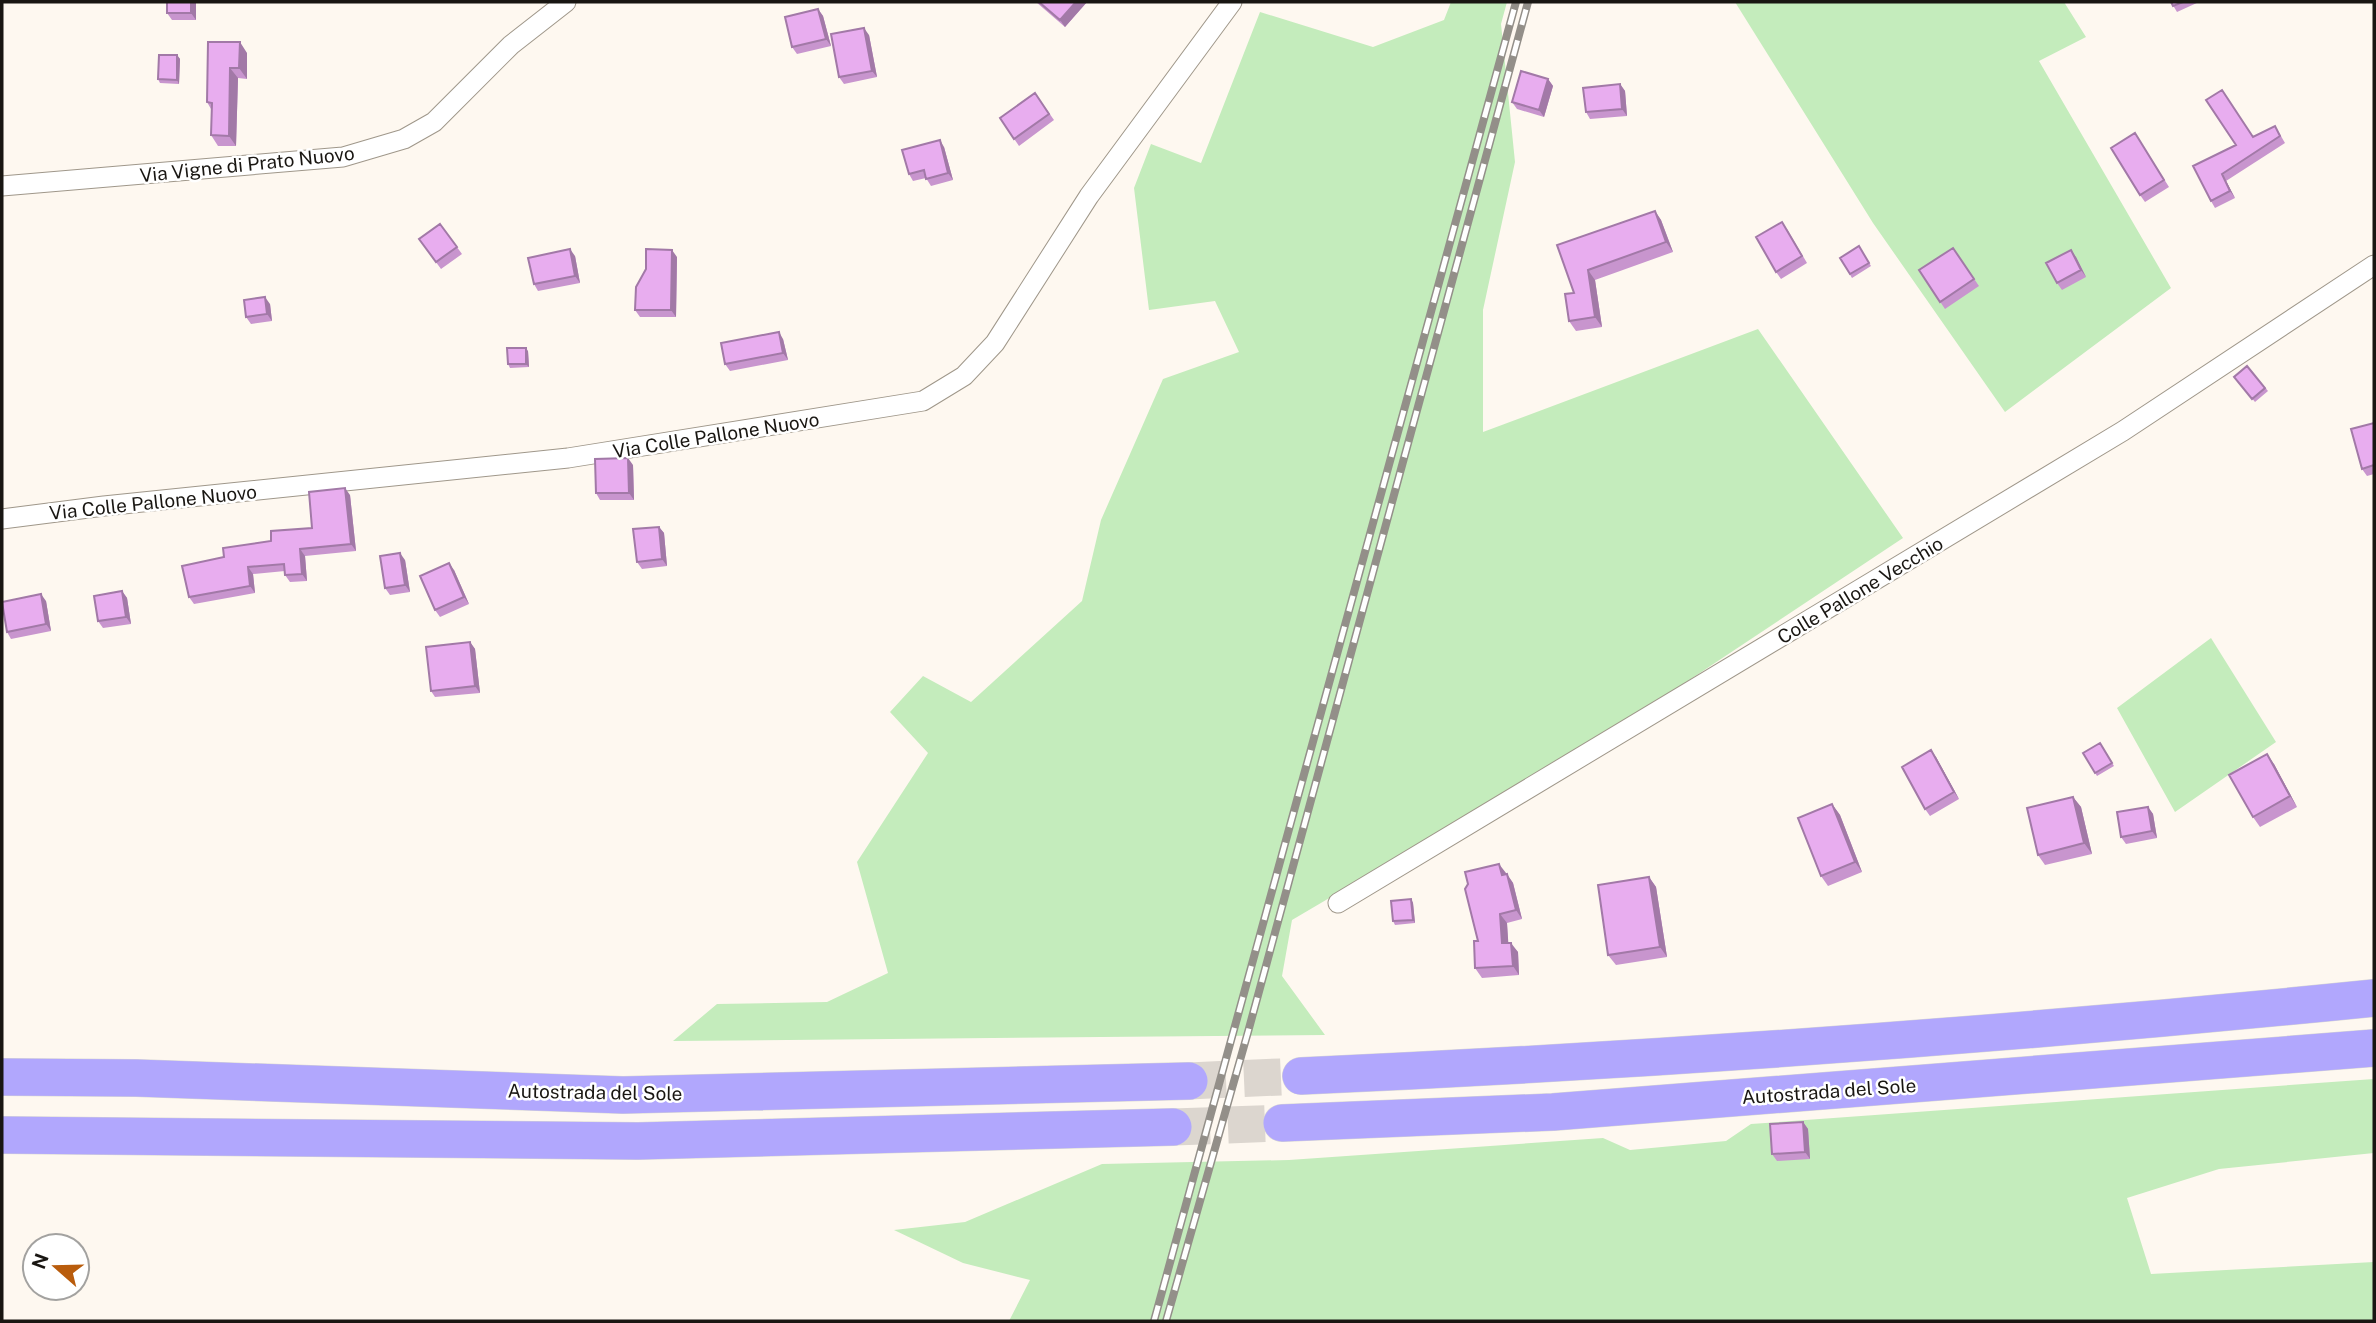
<svg xmlns="http://www.w3.org/2000/svg" width="2376" height="1323" viewBox="0 0 2376 1323" font-family="'Public Sans',sans-serif">
<style>
.green{fill:#c4ecbc}
.lines{fill:none;stroke-linecap:round;stroke-linejoin:round}
.highway-tunnel{stroke:#dcd6cf;stroke-width:37;stroke-dasharray:37 18;stroke-linecap:butt}
.street-casing{stroke:#9f978a;stroke-width:21}
.highway-casing{stroke:#d6d5d4;stroke-width:38}
.street{stroke:#fff;stroke-width:19}
.highway{stroke:#b1a7fd;stroke-width:37}
.rail-casing{stroke:#938f89;stroke-width:8}
.rail{stroke:#fff;stroke-width:5;stroke-dasharray:16;stroke-linecap:butt}
.wall{fill:#c895ce}
.shaded-wall{fill:#a279a7}
.building{fill:#e8adef;stroke:#a279a7;stroke-width:2}
.labels{text-anchor:middle;stroke-width:5;stroke-linejoin:round;paint-order:stroke}
.street-label{font-size:19px;fill:#191612;stroke:#fff}
</style>
<rect width="100%" height="100%" fill="#fef8f0"/>
<path class="green" d="M1451,2H1507L1501,24L1515,162L1483,310V432L1758,329L1903,538L1608,734L1292,920L1282,976L1325,1035L673,1041L717,1004L827,1002L888,973L857,862L928,753L890,712L923,676L971,702L1082,601L1101,520L1163,379L1239,352L1215,301L1149,310L1134,188L1151,144L1201,163L1260,12L1373,47L1444,20Z
M1735,2H2064L2086,37L2039,61L2171,288L2005,412L1873,223Z
M2211,638L2276,742L2175,812L2117,708Z
M2374,1079V1153L2219,1169L2127,1198L2151,1274L2374,1262V1321H1009L1030,1280L963,1263L894,1230L965,1222L1102,1164L1289,1160L1603,1138L1630,1150L1726,1141L1751,1124Z"/>
<g class="lines">
<path class="highway-tunnel" d="M1189,1081L1301,1076
M1173,1127L1282,1123"/>
<defs>
<path id="street" d="M2,186L343,157L404,139L434,122L511,45L566,2
M2,519L104,506L568,458L923,401L964,376L995,343L1089,196L1232,2
M1338,903L2123,431L2374,265"/>
<path id="highway" d="M1301,1076C1659,1060 2017,1034 2374,998
M2,1077L136,1078L623,1095L1189,1081
M1282,1123L1553,1112L2374,1048
M2,1135L638,1141L1173,1127"/>
</defs>
<use href="#street" class="street-casing"/>
<use href="#highway" class="highway-casing"/>
<use href="#street" class="street"/>
<use href="#highway" class="highway"/>
<defs>
<path id="rail" d="M1154,1321L1516,2
M1166,1321L1248,1032L1528,2"/>
</defs>
<use href="#rail" class="rail-casing"/>
<use href="#rail" class="rail"/>
</g>
<path class="wall" d="M167,2H196V20H172L167,13Z
M1036,2H1087L1065,27Z
M2171,2H2199L2177,12Z
M818,9L823,16L831,46L797,54L792,47Z
M869,35L877,77L844,84L839,77Z
M208,42L247,53V79L238,78L236,146H218L211,135V109L207,102Z
M177,55L180,59L179,84L160,83L158,79Z
M1548,79L1553,86L1544,117L1517,109L1512,102Z
M1620,84L1625,91L1627,116L1590,119L1586,112Z
M1035,93L1054,120L1019,146L1000,118Z
M2275,126L2285,143L2226,181L2235,198L2215,208L2211,201L2193,166Z
M2135,133L2169,187L2145,202L2140,195Z
M944,147L953,180L931,186L926,178L913,181L909,174Z
M1655,211L1661,220L1673,252L1595,280L1602,327L1576,331L1569,321L1574,293L1557,245Z
M440,224L462,254L441,269L419,239Z
M1787,229L1807,263L1781,279L1776,272Z
M1859,246L1871,266L1852,278L1840,258Z
M1953,248L1979,286L1945,309L1919,270Z
M575,256L580,283L538,291L534,284Z
M677,257L676,317H640L635,310Z
M2076,257L2086,277L2062,290L2057,283Z
M270,304L272,321L251,324L246,317Z
M783,339L788,360L730,371L725,364Z
M528,351L529,367L510,368L508,364Z
M2247,366L2268,391L2255,402L2234,377Z
M2374,423V474L2367,476L2362,469Z
M633,465L634,500H600L596,493Z
M350,495L356,551L305,556L307,581L290,582L285,575V571L253,574L255,593L194,604L189,597L224,557L312,528Z
M659,527L664,533L667,566L642,569L637,562Z
M405,560L410,592L390,595L385,588Z
M454,570L469,604L440,617L435,610Z
M122,591L127,598L131,624L103,628L98,621Z
M46,601L51,631L11,639L7,632Z
M470,642L475,649L480,693L435,697L431,691Z
M2100,743L2114,766L2097,776L2083,753Z
M1936,757L1959,799L1930,816L1925,809Z
M2274,764L2297,807L2260,827L2253,817Z
M2073,797L2081,807L2092,854L2045,865L2038,855Z
M1832,804L1840,815L1862,872L1828,886L1821,876Z
M2148,807L2153,814L2157,838L2126,844L2121,837Z
M1506,873L1513,883L1522,919L1507,923L1508,943L1518,952L1519,975L1482,978L1475,968L1478,941L1468,884Z
M1649,877L1656,887L1667,957L1616,965L1608,955Z
M1411,899L1413,903L1415,923L1395,925L1393,921Z
M1803,1122L1808,1129L1810,1159L1777,1161L1772,1154Z"/>
<path class="shaded-wall" d="M191,2H196V20L191,13Z
M1076,2H1087L1065,27L1060,20Z
M818,9L823,16L831,46L826,39Z
M864,28L869,35L877,77L872,71Z
M240,42L247,53V79L239,68Z
M177,55L180,59L179,84L177,80Z
M230,68L238,78L236,146L229,136Z
M1548,79L1553,86L1544,117L1539,110Z
M1620,84L1625,91L1627,116L1622,109Z
M940,140L944,147L953,180L948,173Z
M2222,174L2226,181L2235,198L2230,191Z
M1655,211L1661,220L1673,252L1666,242Z
M570,249L575,256L580,283L575,276Z
M672,250L677,257L676,317L671,310Z
M2071,250L2076,257L2086,277L2081,270Z
M1588,270L1595,280L1602,327L1595,317Z
M265,297L270,304L272,321L267,314Z
M779,332L783,339L788,360L783,353Z
M526,348L528,351L529,367L526,364Z
M628,458L633,465L634,500L629,493Z
M345,488L350,495L356,551L351,544Z
M659,527L664,533L667,566L662,559Z
M300,549L305,556L307,581L302,574Z
M400,553L405,560L410,592L405,585Z
M449,563L454,570L469,604L464,597Z
M248,567L253,574L255,593L250,586Z
M122,591L127,598L131,624L126,617Z
M41,594L46,601L51,631L46,624Z
M470,642L475,649L480,693L475,686Z
M1931,750L1936,757L1959,799L1954,792Z
M2267,754L2274,764L2297,807L2290,796Z
M2073,797L2081,807L2092,854L2084,843Z
M1832,804L1840,815L1862,872L1855,862Z
M2148,807L2153,814L2157,838L2152,831Z
M1499,864L1506,873L1508,884L1502,875Z
M1507,874L1513,883L1522,919L1516,910Z
M1649,877L1656,887L1667,957L1660,947Z
M1411,899L1413,903L1415,923L1413,920Z
M1500,914L1507,923L1509,953L1502,943Z
M1511,943L1518,952L1519,975L1513,966Z
M1803,1122L1808,1129L1810,1159L1805,1152Z"/>
<path class="building" d="M167,2H191V13H167Z
M1039,2H1076L1060,20Z
M2171,2H2183L2173,6Z
M818,9L826,39L792,47L785,17Z
M864,28L872,71L839,77L831,34Z
M208,42H240L239,68H230L229,136L211,135L212,103L207,102Z
M159,55H177V80L158,79Z
M1521,71L1548,79L1539,110L1512,102Z
M1620,84L1622,109L1586,112L1583,88Z
M2222,90L2253,137L2275,126L2280,136L2222,174L2230,191L2211,201L2193,166L2236,145L2206,100Z
M1035,93L1049,114L1014,139L1000,118Z
M2135,133L2164,180L2140,195L2111,148Z
M940,140L948,173L926,179L924,170L909,174L902,150Z
M1655,211L1666,242L1588,270L1595,317L1569,321L1565,294L1574,293L1557,245Z
M1782,222L1802,256L1776,272L1756,237Z
M440,224L457,247L436,262L419,239Z
M1859,246L1869,263L1850,274L1840,258Z
M1953,248L1974,279L1940,302L1919,270Z
M570,249L575,276L534,284L528,258Z
M646,249L672,250L671,310H635L636,287L646,269Z
M2071,250L2081,270L2057,283L2046,263Z
M265,297L267,314L246,317L244,300Z
M779,332L783,353L725,364L721,343Z
M507,348H526V364H508Z
M2247,366L2265,388L2252,399L2234,377Z
M2374,423V465L2362,469L2351,429Z
M628,458L629,493H596L595,459Z
M345,488L351,544L300,549L302,574L285,575L284,564L248,567L250,586L189,597L182,566L224,557L223,548L271,541V531L312,528L309,492Z
M659,527L662,559L637,562L633,529Z
M400,553L405,585L385,588L380,556Z
M449,563L464,597L435,610L420,576Z
M122,591L126,617L98,621L94,596Z
M41,594L46,624L7,632L2,602Z
M470,642L475,686L431,691L426,647Z
M2100,743L2112,763L2095,773L2083,753Z
M1931,750L1954,792L1925,809L1902,767Z
M2267,754L2290,796L2253,817L2229,775Z
M2073,797L2084,843L2038,855L2027,808Z
M1832,804L1855,862L1821,876L1798,818Z
M2148,807L2152,831L2121,837L2117,812Z
M1499,864L1502,875L1507,874L1516,910L1500,914L1502,943H1511L1513,966L1475,968L1474,941H1478L1465,889L1468,884L1465,872Z
M1649,877L1660,947L1608,955L1598,885Z
M1411,899L1413,920L1393,921L1391,901Z
M1803,1122L1805,1152L1772,1154L1770,1124Z"/>
<g class="labels">
<g class="street-label">
<text transform="translate(247 164) rotate(-6)" y="7">Via Vigne di Prato Nuovo</text>
<text transform="translate(716 435) rotate(-9)" y="7">Via Colle Pallone Nuovo</text>
<text transform="translate(153 502) rotate(-6)" y="7">Via Colle Pallone Nuovo</text>
<text transform="translate(1860 590) rotate(-31)" y="7">Colle Pallone Vecchio</text>
<text transform="translate(1829 1091) rotate(-4)" y="7">Autostrada del Sole</text>
<text transform="translate(595 1092) rotate(1)" y="7">Autostrada del Sole</text>
</g>
</g>
<rect width="2376" height="1323" fill="none" stroke="#191612" stroke-width="7"/>
<g transform="translate(56 1267) rotate(290)"><circle r="33" fill="#ffffff" stroke="#a3a2a0" stroke-width="2"/>
<path d="M0-5L12 26L0 18L-12 26Z" fill="#b95c0c"/>
<text y="-10" font-size="19" font-weight="bold" text-anchor="middle" fill="#191612">N</text>
</g>
</svg>
